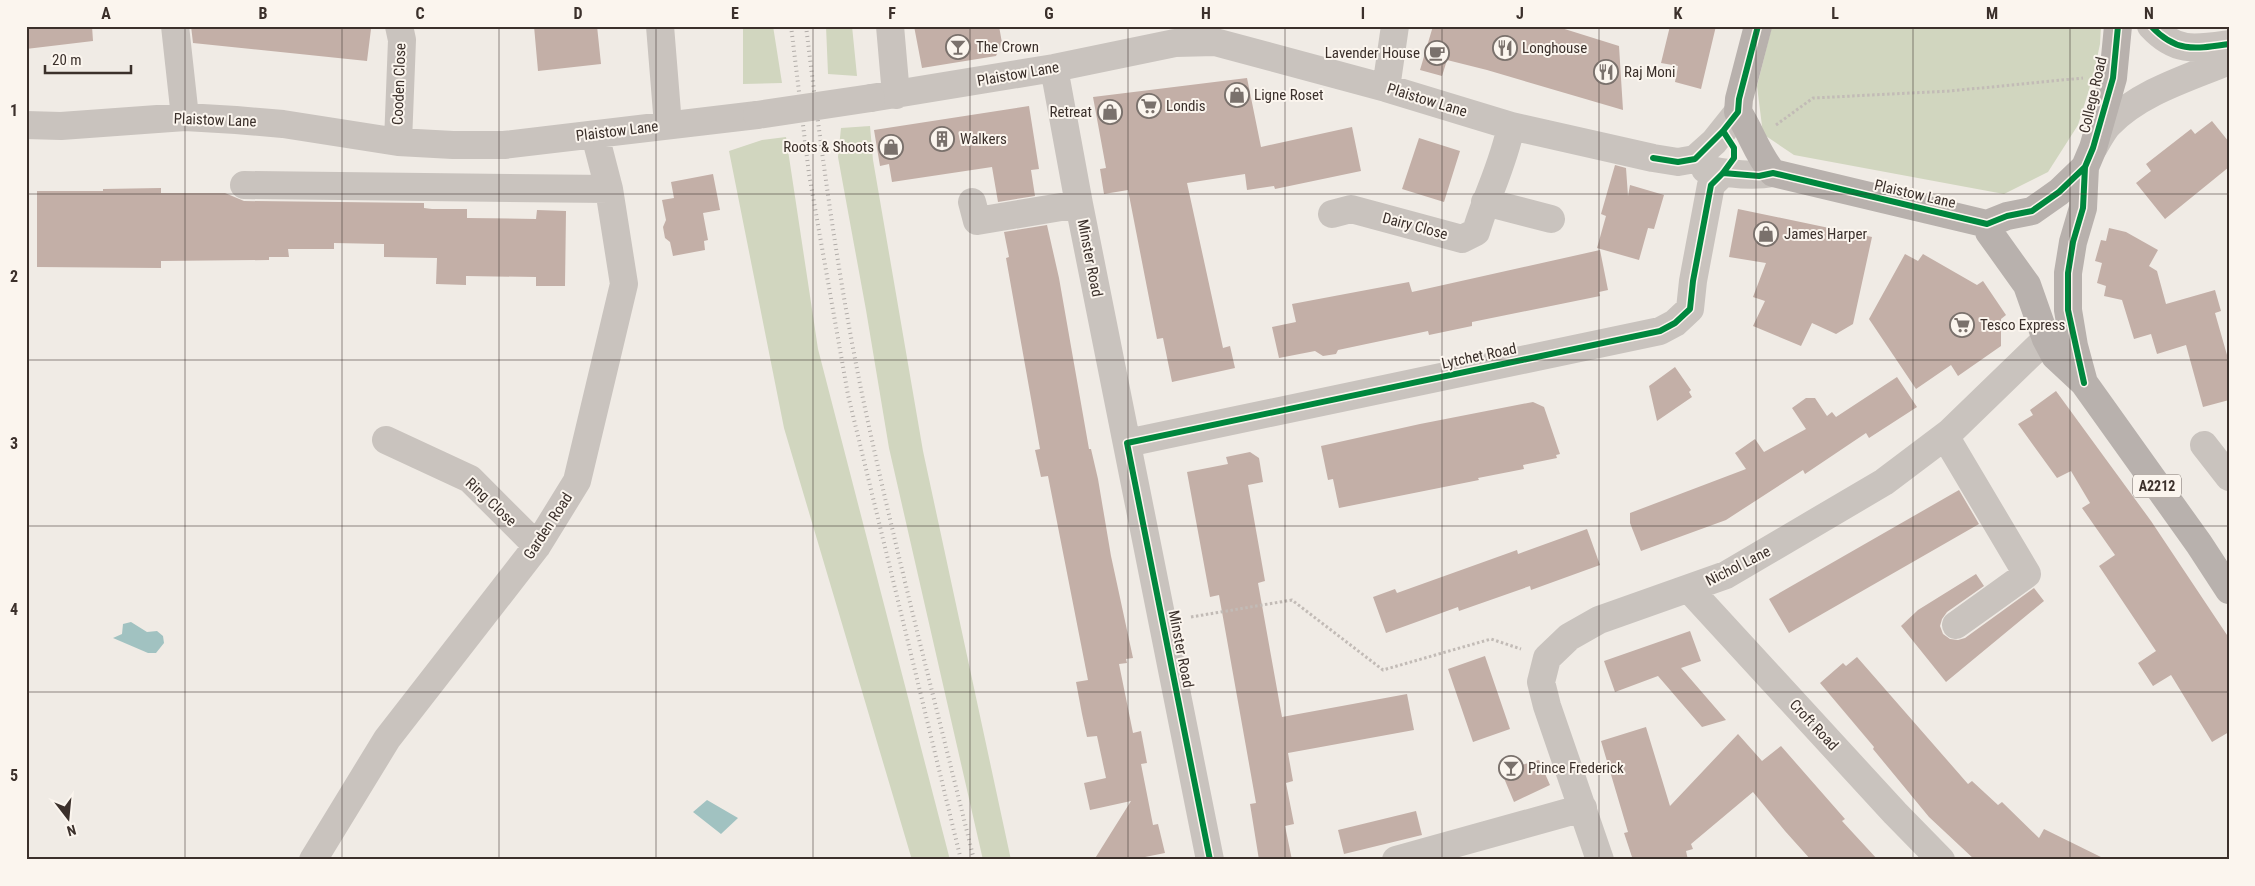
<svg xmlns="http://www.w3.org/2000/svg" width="2255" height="886" viewBox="0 0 2255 886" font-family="'Roboto Condensed',sans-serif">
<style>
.green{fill:#d1d6bf}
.water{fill:#a1c2c1}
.building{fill:#c3afa7}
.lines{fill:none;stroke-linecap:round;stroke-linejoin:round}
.path{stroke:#c2bbb6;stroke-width:3;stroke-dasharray:2.5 2.5;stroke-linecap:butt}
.minor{stroke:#c9c3be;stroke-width:28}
.major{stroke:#b8b1ad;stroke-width:28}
.rail{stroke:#b1aca8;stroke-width:4;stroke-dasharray:1 4;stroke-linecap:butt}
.minor-bridge{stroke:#c9c3be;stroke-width:28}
.cycleway-casing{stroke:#fbf5ee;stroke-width:9}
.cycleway{stroke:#00873e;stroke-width:6}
.grid{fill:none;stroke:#3b302b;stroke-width:1;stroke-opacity:0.55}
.labels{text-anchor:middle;stroke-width:4;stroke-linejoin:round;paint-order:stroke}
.shield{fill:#fbf5ee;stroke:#756b66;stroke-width:1}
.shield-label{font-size:14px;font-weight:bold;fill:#3b302b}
.poi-label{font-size:15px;fill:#3b302b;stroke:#fbf5ee;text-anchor:start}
.street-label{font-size:15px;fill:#3b302b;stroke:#fbf5ee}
.neatline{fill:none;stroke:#3b302b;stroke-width:2}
.grid-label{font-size:16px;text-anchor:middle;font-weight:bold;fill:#3b302b}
</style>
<rect width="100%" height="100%" fill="#f0ebe5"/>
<path class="green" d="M743,26H773L782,83L743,84Z
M826,26H852L857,76L828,74Z
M1772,26H2101L2100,44L2093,77L2078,125L2048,172L2004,194L1794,155L1763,134L1757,86Z
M870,126L873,160L923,451L1011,860H983L889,448L866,310L838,157L841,128Z
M786,137L818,349L950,860H912L784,428L729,151L762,140Z"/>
<path class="water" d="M131,622L147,632L157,631L163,636L164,643L156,653H148L113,638L122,634L123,624Z
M707,800L738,818L721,834L693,812Z"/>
<path class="building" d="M26,26H92L93,41L26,49Z
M191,26H363V28L371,29L367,61L193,43Z
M534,26H597L601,64L538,71Z
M914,26H999L1002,43L996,56L922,68Z
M1433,26H1555L1619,46L1623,110L1487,70L1447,60L1442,76L1420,70Z
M1670,26H1716L1701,89L1675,82L1678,66L1661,63Z
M1247,78L1261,147L1352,127L1361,171L1275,189L1274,186L1247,190L1245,174L1187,183L1223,348L1230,346L1235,368L1172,382L1163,338L1157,339L1128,190L1104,194L1100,169L1106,168L1093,97Z
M1029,106L1039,169L1031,170L1035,196L998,202L992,167L892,182L889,164L880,166L874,130Z
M2212,121L2229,142V167L2165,219L2136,183L2151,171L2146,164L2191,129L2195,134Z
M1419,138L1460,151L1444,202L1402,189Z
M1615,165L1626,168L1628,196L1630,185L1664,195L1654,229L1648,228L1639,260L1597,248L1606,216L1601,214Z
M713,174L720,210L703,213L708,240L704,241L705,250L673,256L670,242L665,238L663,227L666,220L662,200L674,198L671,182Z
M161,188V193H225L244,201L424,203V208L432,209H467V218L536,219L537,210L566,211L565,286H536V277L466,276V285L436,284L437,258L384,257V244L334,243V249H288L289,257H269V260L161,261V268L37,267V191H103V189Z
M1738,209L1872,237L1853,324L1836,334L1812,323L1801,346L1753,326L1765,301L1753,297L1766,263L1729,257Z
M1047,225L1059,278L1089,449H1091L1098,479L1111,556L1133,658L1126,659L1127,663L1119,664L1133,733L1141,731L1147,763L1141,764L1153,825L1158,824L1165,853L1130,860H1094L1131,801L1090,810L1084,783L1106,778L1097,736L1087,737L1082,714L1076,682L1088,680L1048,476L1041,477L1035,450L1040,449L1006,258L1009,257L1004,232Z
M2109,228L2126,232L2158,250L2149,266L2157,271L2166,304L2215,290L2221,311L2215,313L2229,362V400L2203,407L2186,345L2157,354L2151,334L2134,339L2122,300L2104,296L2106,286L2097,283L2102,263L2095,261L2101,240L2106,241Z
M1600,250L1608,290L1599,292L1600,296L1472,322V326L1429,335L1428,331L1338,350L1336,354L1323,356L1315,351L1279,358L1272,327L1296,322L1292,304L1409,282L1412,292Z
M1905,254L1918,261L1923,254L1977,285L1983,281L2006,315L2001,319V346L1958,376L1951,365L1916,389L1869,319Z
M1675,367L1691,390L1689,392L1692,397L1657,421L1649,386Z
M1897,377L1917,407L1869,438L1866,433L1805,474L1803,470L1726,520L1641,551L1630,523V513L1746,469L1735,453L1755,439L1764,452L1806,429L1792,408L1806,398H1815L1827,416L1832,412L1836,417Z
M2056,391L2151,521L2229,638V732L2212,742L2171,675L2153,686L2138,663L2156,651L2099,566L2115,555L2082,508L2090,503L2071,471L2057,478L2018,424L2033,415L2030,410Z
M1533,402L1544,407L1560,454L1556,455L1557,458L1523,465L1524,469L1478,478L1479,480L1339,508L1333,479L1328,480L1321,446L1420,424Z
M1250,452L1259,458L1263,482L1248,485L1265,581L1258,583L1282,717L1407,694L1414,730L1288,753L1293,781L1286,783L1294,824L1285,826L1292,860H1259L1250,804L1256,803L1219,595L1210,597L1187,472L1228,464L1226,457Z
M1959,490L1979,524L1789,633L1769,599Z
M1587,529L1600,565L1531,590L1530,586L1459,611L1458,607L1386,633L1373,597L1395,589L1397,593L1517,550L1518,554Z
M1976,574L1984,586L1947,612L1942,619L1940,626L1943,634L1950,639L1958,640L1965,638L2034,588L2044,601L1946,682L1901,626L1918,610Z
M1690,631L1701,661L1681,668L1726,720L1702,727L1658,676L1615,692L1604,661Z
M1485,656L1510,729L1473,742L1448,669Z
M1857,657L1968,784L1972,781L1998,805L2002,802L2039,838L2044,829L2107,860H1975L1929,817L1873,749L1874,747L1820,683L1843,663L1846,666Z
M1646,727L1670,806L1738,734L1762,761L1781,746L1845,819L1842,821L1878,860H1811L1785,831L1753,792L1691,844L1693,849L1686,851L1688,860H1633L1624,833L1628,832L1601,741Z
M1539,760L1550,785L1514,802L1501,771Z
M1416,811L1422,835L1344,854L1338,830Z"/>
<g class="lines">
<path class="path" d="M1776,125L1813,98L1950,91L2083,78
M1191,617L1292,600L1383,670L1491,639L1521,649"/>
<path class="minor" d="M175,26L185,117
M660,26L668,125
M890,26L896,95
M2151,26C2176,53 2195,49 2229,44
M1054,68L1079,204L1210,860
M1386,88L1395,26
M871,98L1054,68L1175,43L1215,42L1386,88L1511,126L1653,158L1678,162L1695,159
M26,125L61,126L185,117L236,120L283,124L398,142L453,145H504L757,115
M398,142L402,40L399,26
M2094,147C2099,139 2103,130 2109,124C2140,92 2188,78 2229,61
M1695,159L1714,142L1738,112
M1705,169C1728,174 1751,177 1773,173
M244,185L609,189
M972,202L977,221L1079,204
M1485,202L1551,219
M1332,214L1351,209L1462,239L1476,232C1486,197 1504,163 1511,126
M1945,436L2027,574L1956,625
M386,440L470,479L537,546
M1127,443L1660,331L1675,323L1690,309L1693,281L1711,185L1723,173
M2204,445L2229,477
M1689,589L1895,813L1941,860
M313,860L387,739L537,546L577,481L624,284L609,189L595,135
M1396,860L1583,808
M1600,860L1547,706L1541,682L1547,658L1569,637L1599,620L1726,575L1884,482L1949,433L2046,339"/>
<path class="major" d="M1758,26L1739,99L1738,112C1751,132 1757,154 1773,173L1987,224L2007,216L2032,211L2059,192L2085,167
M2118,26L2113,78L2093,148L2085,167L2083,208L2073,242L2068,273V310L2074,346L2084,383L2199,544L2229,590
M1987,224L1989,232L2027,285L2046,339L2055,356L2084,383"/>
<path class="rail" d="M791,26L809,174L848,395L961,860
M806,26C821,149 837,272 862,394C895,550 936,705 974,860"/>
<path class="minor-bridge" d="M757,115L871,98"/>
<defs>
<path id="cycleway" d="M2151,26C2176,53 2195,49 2229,44
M1653,158L1678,162L1695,159L1723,131L1738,112L1739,99L1758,26
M1723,173L1759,176L1773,173L1987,224L2007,216L2032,211L2059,192L2085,167
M2084,383L2068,310V273L2073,242L2083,208L2085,167L2093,148L2113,78L2118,26
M1210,860L1127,443L1660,331L1675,323L1690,309L1693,281L1711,185L1723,173L1734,158V148L1723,131"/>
</defs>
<use href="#cycleway" class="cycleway-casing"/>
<use href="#cycleway" class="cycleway"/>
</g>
<path class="grid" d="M185,26V860M342,26V860M499,26V860M656,26V860M813,26V860M970,26V860M1128,26V860M1285,26V860M1442,26V860M1599,26V860M1756,26V860M1913,26V860M2070,26V860M26,194H2229M26,360H2229M26,526H2229M26,692H2229"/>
<defs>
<symbol id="bar-ring" viewBox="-11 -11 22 22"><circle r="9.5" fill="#fbf5ee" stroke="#7a716c" stroke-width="1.5"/><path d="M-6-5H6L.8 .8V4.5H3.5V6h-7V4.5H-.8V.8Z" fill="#7a716c"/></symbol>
<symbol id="restaurant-ring" viewBox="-11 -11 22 22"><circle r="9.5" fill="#fbf5ee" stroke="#7a716c" stroke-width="1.5"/><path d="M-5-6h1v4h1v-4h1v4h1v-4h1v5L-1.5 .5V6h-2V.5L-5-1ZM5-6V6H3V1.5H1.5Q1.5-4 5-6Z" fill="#7a716c"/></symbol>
<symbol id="cafe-ring" viewBox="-11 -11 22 22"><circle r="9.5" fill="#fbf5ee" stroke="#7a716c" stroke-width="1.5"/><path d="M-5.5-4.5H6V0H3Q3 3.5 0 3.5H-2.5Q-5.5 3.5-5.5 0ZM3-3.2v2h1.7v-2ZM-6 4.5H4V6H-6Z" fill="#7a716c"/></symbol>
<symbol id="shop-ring" viewBox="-11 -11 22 22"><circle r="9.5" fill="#fbf5ee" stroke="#7a716c" stroke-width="1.5"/><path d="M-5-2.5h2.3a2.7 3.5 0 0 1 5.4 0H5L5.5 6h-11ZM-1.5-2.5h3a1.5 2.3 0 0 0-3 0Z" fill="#7a716c"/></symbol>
<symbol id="supermarket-ring" viewBox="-11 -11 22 22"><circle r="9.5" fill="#fbf5ee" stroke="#7a716c" stroke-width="1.5"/><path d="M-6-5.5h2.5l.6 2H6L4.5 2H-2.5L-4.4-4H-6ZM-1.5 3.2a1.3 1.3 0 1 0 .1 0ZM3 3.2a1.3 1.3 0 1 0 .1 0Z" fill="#7a716c"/></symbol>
<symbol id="building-ring" viewBox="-11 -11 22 22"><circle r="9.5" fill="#fbf5ee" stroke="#7a716c" stroke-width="1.5"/><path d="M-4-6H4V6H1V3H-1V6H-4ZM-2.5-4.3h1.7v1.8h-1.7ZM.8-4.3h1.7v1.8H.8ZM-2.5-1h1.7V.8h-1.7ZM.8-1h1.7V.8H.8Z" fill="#7a716c"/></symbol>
</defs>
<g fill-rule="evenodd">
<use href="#bar-ring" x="944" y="33" width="28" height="28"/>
<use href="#restaurant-ring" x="1491" y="34" width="28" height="28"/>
<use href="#cafe-ring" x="1423" y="39" width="28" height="28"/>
<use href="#restaurant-ring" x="1592" y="58" width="28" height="28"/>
<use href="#shop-ring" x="1223" y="81" width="28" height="28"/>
<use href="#supermarket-ring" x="1135" y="92" width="28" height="28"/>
<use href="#shop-ring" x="1096" y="98" width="28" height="28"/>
<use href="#building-ring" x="928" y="125" width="28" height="28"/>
<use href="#shop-ring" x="877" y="133" width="28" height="28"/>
<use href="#shop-ring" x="1752" y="220" width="28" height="28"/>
<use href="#supermarket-ring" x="1948" y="311" width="28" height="28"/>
<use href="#bar-ring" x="1497" y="754" width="28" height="28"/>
</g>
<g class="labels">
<rect class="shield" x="2133" y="474.5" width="48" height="23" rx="4"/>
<g class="shield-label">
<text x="2157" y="491">A2212</text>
</g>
<g class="poi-label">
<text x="976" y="52">The Crown</text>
<text x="1522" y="53">Longhouse</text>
<text x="1420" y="58" text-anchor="end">Lavender House</text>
<text x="1624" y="77">Raj Moni</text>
<text x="1254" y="100">Ligne Roset</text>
<text x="1166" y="111">Londis</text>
<text x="1092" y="117" text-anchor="end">Retreat</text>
<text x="960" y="144">Walkers</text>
<text x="874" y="152" text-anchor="end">Roots &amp; Shoots</text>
<text x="1784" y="239">James Harper</text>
<text x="1980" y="330">Tesco Express</text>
<text x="1528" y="773">Prince Frederick</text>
</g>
<g class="street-label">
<text transform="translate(1018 74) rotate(-10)" y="5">Plaistow Lane</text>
<text transform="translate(399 84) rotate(-88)" y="5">Cooden Close</text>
<text transform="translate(2093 95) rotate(-77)" y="5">College Road</text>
<text transform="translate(1427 100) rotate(17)" y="5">Plaistow Lane</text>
<text transform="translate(215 120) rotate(2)" y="5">Plaistow Lane</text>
<text transform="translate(617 131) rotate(-7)" y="5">Plaistow Lane</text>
<text transform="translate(1915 194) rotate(13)" y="5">Plaistow Lane</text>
<text transform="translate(1415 226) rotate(15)" y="5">Dairy Close</text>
<text transform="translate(1090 258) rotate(79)" y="5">Minster Road</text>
<text transform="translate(1479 356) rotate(-12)" y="5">Lytchet Road</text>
<text transform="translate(491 502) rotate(43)" y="5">Ring Close</text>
<text transform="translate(548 526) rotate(-57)" y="5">Garden Road</text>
<text transform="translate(1738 566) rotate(-27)" y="5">Nichol Lane</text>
<text transform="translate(1181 649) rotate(79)" y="5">Minster Road</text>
<text transform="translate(1814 725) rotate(47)" y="5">Croft Road</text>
</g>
</g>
<rect width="2255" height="886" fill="none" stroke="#fbf5ee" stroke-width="55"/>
<g transform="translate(68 818) rotate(164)" stroke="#fbf5ee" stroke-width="4" paint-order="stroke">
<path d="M0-4L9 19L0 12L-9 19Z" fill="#3b302b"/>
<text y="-8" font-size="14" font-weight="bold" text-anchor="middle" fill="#3b302b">N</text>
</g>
<path d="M45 65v8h86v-8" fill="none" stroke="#3b302b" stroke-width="2.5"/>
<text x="52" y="65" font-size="15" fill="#3b302b" stroke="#fbf5ee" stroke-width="4" paint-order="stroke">20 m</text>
<rect x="28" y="28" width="2200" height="830" class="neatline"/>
<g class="grid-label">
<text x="106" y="19">A</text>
<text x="263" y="19">B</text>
<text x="420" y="19">C</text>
<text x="578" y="19">D</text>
<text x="735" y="19">E</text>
<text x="892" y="19">F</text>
<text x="1049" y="19">G</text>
<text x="1206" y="19">H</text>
<text x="1363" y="19">I</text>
<text x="1520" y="19">J</text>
<text x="1678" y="19">K</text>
<text x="1835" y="19">L</text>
<text x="1992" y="19">M</text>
<text x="2149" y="19">N</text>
<text x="14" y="116">1</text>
<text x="14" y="282">2</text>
<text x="14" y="449">3</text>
<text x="14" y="615">4</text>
<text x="14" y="781">5</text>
</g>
</svg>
